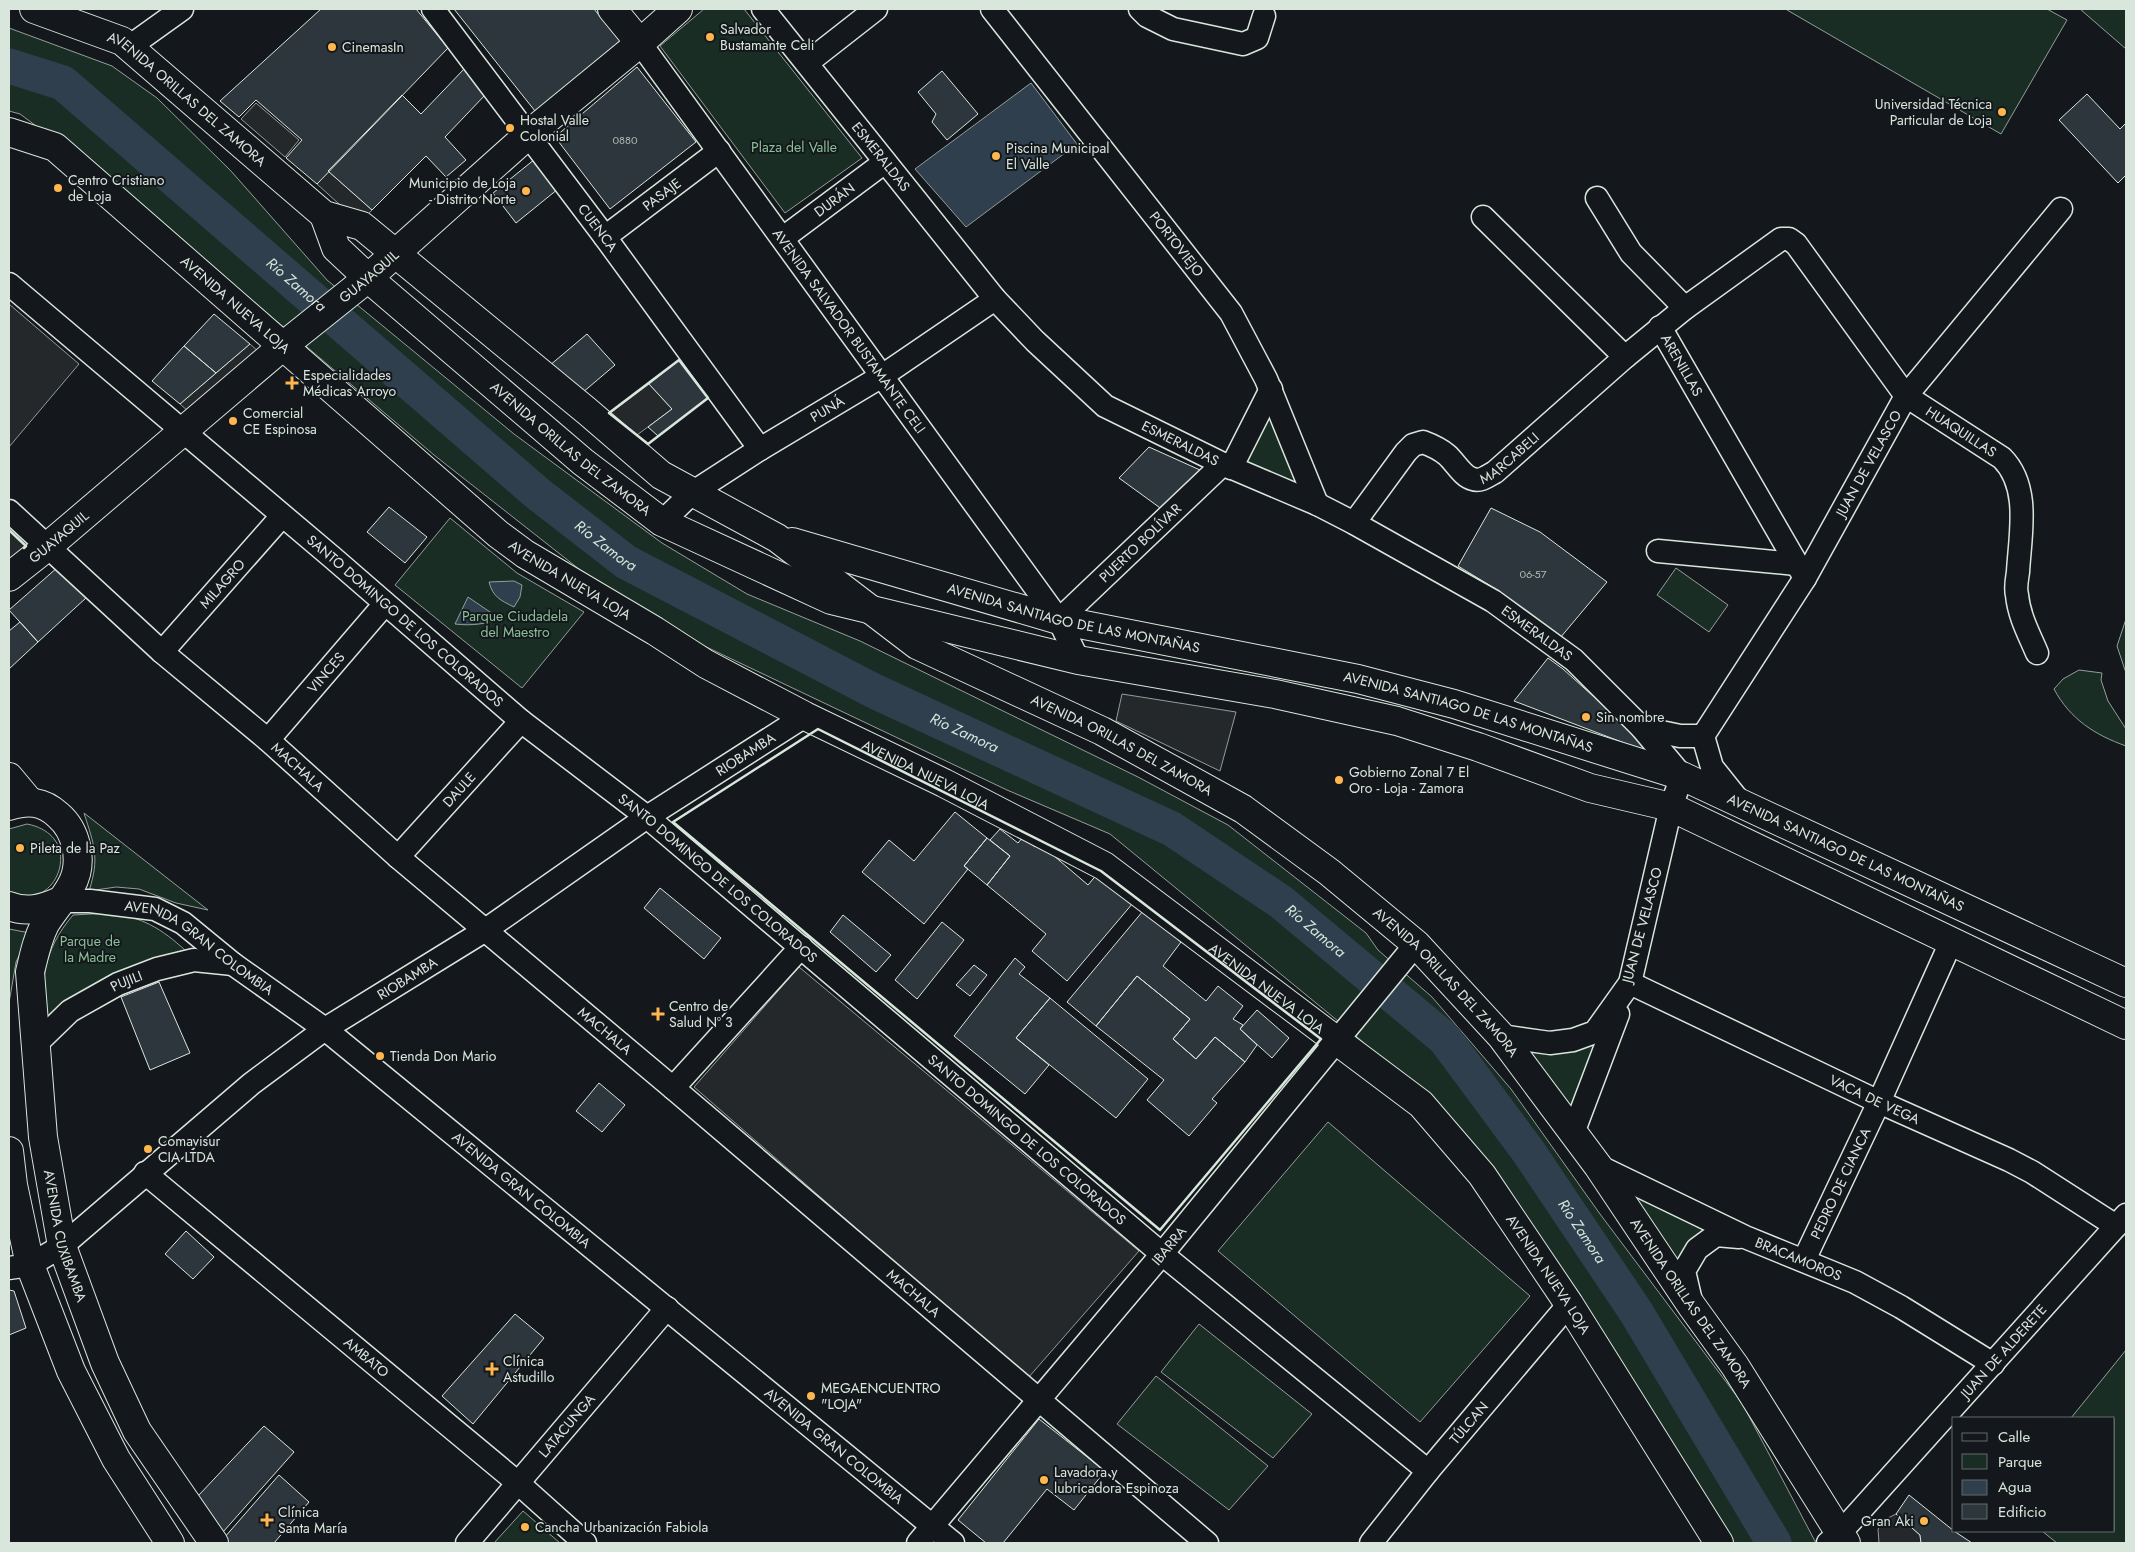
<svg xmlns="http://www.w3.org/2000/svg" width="2135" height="1552" viewBox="0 0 2135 1552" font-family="Jost,sans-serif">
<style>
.green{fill:#1a2d24;stroke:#939e99}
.parking{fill:#24282b;stroke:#939e99}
.water{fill:#2f3f4d;stroke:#939e99}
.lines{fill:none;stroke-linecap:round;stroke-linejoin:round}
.river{stroke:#2f3f4d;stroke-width:35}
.building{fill:#2c363c;stroke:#d8e6dc}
.minor-casing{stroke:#d8e6dc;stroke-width:25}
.major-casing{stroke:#d8e6dc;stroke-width:30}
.minor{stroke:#14181c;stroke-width:22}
.major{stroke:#14181c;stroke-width:28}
.wall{stroke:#d8e6dc;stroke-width:2.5}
.poi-dot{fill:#ffb74d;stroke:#14181c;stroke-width:2}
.labels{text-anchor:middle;stroke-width:4;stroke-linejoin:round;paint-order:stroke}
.number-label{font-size:11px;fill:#adbab4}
.poi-label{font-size:14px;fill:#d8e6dc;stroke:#14181c;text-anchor:start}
.street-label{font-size:14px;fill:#d8e6dc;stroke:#14181c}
.park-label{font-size:14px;fill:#8ac095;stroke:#14181c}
.water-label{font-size:15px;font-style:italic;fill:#d8e6dc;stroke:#14181c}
</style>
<rect width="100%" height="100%" fill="#14181c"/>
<path class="green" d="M704,9H744L862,158L785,213L660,46Z
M1788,9H2047L2067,20L2001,134L1787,10Z
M2080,9H2126V49Z
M9,28L112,66L157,98L231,171L327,280L514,434L662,543L747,594L860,641L1138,777L1228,825L1366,933L1378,950L1432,997L1511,1089L1600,1214L1742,1403L1816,1543H1732L1452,1125L1355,1035L1110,834L1007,790L698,643L579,569L434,455L120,188L20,114L9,111Z
M1271,389L1317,504L1231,468Z
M450,518L517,573L584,612L522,688L395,585Z
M1676,568L1728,605L1709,632L1657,595Z
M2126,619V673L2117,646Z
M2079,670L2102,673L2101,680L2108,701L2126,729V746C2095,735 2070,719 2054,689L2063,679Z
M84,813L208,910L176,903L139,889L116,887L89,891C100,857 94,845 84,813Z
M27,824C89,836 55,917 9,892V829Z
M109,913C142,917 161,928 186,951L42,1027C43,980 41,953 73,915Z
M9,929L30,933L16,962L9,1003Z
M1615,1021L1573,1133L1501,1036L1528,1040Z
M1328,1122L1530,1296L1420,1422L1218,1251Z
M1598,1166L1716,1235L1684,1271Z
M1199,1324L1312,1414L1273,1458L1161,1372Z
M2126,1350V1543H2057L2042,1531H2114V1418H2071Z
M1156,1376L1268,1466L1229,1510L1117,1424Z
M523,1511L560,1543H494Z"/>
<path class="parking" d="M256,103L299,140L285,157L241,119Z
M328,171L372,210L360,223L317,184Z
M9,304L79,364L9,447Z
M250,344L259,352L189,412L180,404Z
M649,384L672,409L637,435L609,414Z
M9,530L26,546L9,561Z
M1122,694L1236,712L1220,771L1116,721Z
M799,967L1139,1251L1028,1378L694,1087Z
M1896,1514L1920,1535L1921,1543H1879L1878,1529L1888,1518Z"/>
<path class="water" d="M1031,83L1077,144L966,227L915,169Z
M514,581L522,585L520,597L514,607C500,600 493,597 489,582Z
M468,597L493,614L503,618C486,624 472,626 455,624Z"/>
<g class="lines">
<path class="river" id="s1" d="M9,66L63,83L537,493L626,562L874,691L1172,829L1281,902L1445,1039L1528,1151L1636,1312L1774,1543"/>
</g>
<path class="building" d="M321,9H416L448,48L317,184L286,158L302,140L256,100L239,117L220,101Z
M454,9H594L620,41L535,111Z
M637,67L696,142L610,209L555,137Z
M465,68L486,94L445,137L466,160L446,177L426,156L372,210L328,171L402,95L421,114Z
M942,71L978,114L947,140L932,122L936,114L918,92Z
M2087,94L2120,129L2126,123V175L2118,183L2059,120Z
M535,159L558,189L516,223L493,193Z
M214,314L250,344L216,373L184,346Z
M587,334L615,365L582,393L549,366Z
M184,346L216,373L180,404L152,381Z
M679,360L708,398L658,436L648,427L672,409L649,384Z
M1149,447L1200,470L1163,510L1119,478Z
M389,507L427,537L405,563L367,532Z
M1491,508L1540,532L1607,582L1560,638L1499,591L1458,566Z
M58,567L87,597L38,642L9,610Z
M20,622L38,642L9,669V631Z
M1548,658L1563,669L1634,733L1648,752L1514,701Z
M955,812L987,838L964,866L968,869L924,924L862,872L889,840L914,861Z
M1000,829L1018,843L1023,837L1035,847L1039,843L1088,885L1098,873L1133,903L1067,981L1032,951L1046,934L987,885L1010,856L990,840Z
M987,838L1010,856L987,885L964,866Z
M660,888L721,938L704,959L644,908Z
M1143,911L1181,942L1163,966L1206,1001L1218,986L1243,1006L1233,1019L1243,1025L1240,1029L1257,1045L1245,1062L1215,1037L1196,1059L1173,1039L1190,1019L1137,976L1096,1026L1067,1002Z
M843,915L891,955L876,972L830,932Z
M942,922L964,940L917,999L895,980Z
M1015,958L1025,967L1019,974L1050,998L1016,1038L1049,1065L1025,1094L954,1036Z
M974,965L987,975L970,996L956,985Z
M1137,976L1190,1019L1173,1039L1196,1059L1215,1037L1245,1062L1212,1099L1217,1103L1189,1136L1147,1100L1164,1080L1096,1026Z
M159,982L190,1053L150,1070L121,997Z
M1050,998L1148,1079L1116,1118L1016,1038Z
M1257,1010L1289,1038L1272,1058L1240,1029Z
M599,1083L625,1105L602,1132L576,1111Z
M186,1231L214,1257L193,1279L165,1254Z
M9,1290L14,1291L26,1328L9,1335Z
M515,1314L544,1338L473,1424L442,1396Z
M1039,1419L1105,1471L1074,1510L1047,1489L1003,1543H986L958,1520Z
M264,1426L294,1452L223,1532L198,1496Z
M279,1475L309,1502L274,1543H228L224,1538Z
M1909,1495L1954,1531L1972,1543H1921L1920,1535L1896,1514Z"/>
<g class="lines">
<defs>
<g id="minor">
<path id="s2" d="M433,9L605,237L760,449"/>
<path id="s3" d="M763,9L995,299L1035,341L1105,406L1223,464L1317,504L1354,523L1493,601L1574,660L1642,728L1682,776L1671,807L1630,983L1595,1032L1573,1040L1550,1043L1501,1036"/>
<path id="s4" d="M992,9L1231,313L1266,379L1317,504"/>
<path d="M1140,9L1147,16L1173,29L1243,44L1257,38L1264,16"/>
<path id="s5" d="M640,43L1059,620L1078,660"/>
<path d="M129,47L182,9"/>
<path d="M807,63L876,9"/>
<path d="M1597,198L1631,253L1685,308"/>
<path id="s6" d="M1483,217L1625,357L1685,308L1781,239H1789L1796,244L1906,396L2002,458C2031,487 2020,535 2018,572C2017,579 2015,588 2017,595C2019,616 2029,634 2037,653"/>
<path id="s7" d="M605,237L719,151"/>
<path id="s8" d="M783,238L885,162"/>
<path id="s9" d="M9,284L333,558L521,721L647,817L1162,1254L1428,1471"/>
<path id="s10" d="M1660,327L1805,578"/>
<path d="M1231,468L1271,389"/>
<path id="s11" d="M9,511L162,652L268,740L398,857L673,1088L1207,1543"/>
<path id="s12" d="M662,522L692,493L760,449L882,376L995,299"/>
<path id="s13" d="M1354,523L1406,452L1413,445L1423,442C1431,445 1440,449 1447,455C1455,462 1463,477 1473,479C1481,482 1489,475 1495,472L1625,357"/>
<path d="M1658,551L1796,564"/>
<path id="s14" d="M1059,620L1223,464"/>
<path id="s15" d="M162,652L282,516"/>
<path d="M1642,728L1680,736H1703"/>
<path id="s16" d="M268,740L384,605"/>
<path id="s17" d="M1740,802L1712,767L1703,736L1805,578L1906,396L2061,209"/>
<path id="s18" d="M398,857L521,721"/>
<path id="s19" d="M60,901H90L155,909L183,923L233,964L325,1029L953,1543"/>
<path id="s20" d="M1630,983L1879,1102L2009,1160L2032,1172L2116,1226"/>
<path id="s21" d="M37,1043L70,1011L118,984L157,969L194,960L233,964"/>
<path d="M673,1088L801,947"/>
<path d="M1573,1133L1618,1014"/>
<path id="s22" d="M1598,1166L1745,1237L1855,1282L1901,1307L1993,1364"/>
<path id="s23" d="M145,1173L518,1483L585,1543"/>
<path id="s24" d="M1804,1260L1879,1102L1951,942"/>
<path id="s25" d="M9,1268L30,1265L62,1246L251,1084L325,1029L484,931L647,817L805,716"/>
<path d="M1691,1301L1684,1271L1697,1249L1716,1235L1739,1237"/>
<path id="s26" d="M467,1543L667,1308"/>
<path id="s27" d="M918,1543L1162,1254L1416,944"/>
<path id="s28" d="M1371,1543L1428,1471L1569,1304"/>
<path id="s29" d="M1828,1543L1841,1532L2126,1215"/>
</g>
<g id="major">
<path id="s30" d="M34,9L122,41L324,215L362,226L588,412L661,475L777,538L917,645L1102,731L1243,809L1329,872L1416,944L1501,1036L1598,1166L1691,1305L1735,1366L1846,1543"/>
<path d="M612,9L640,43"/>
<path id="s31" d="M9,132L55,147L498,534L525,554L655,631L706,664L805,716L944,783L1104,866L1421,1104L1482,1175L1569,1304L1719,1543"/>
<path id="s32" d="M324,215L336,248L368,278L583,462L662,522L831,600L1078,660L1275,694L1397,721L1478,747L1590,788L1671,807L2126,1025"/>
<path id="s33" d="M792,542L1059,620L1358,679L1454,704L1682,776L2126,983"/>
<path id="s34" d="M9,577L47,547L283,346L368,278L529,134L640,43L678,9"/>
<path d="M9,777L29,801"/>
<path id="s35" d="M9,806C28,800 43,801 58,815C77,831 84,863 71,886C64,899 53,911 45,924C37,940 34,955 30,972L43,1137L62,1246L105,1363L137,1431L214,1543"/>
<path d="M9,906C27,913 42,909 60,901"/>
<path d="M9,1151L13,1185L30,1265L71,1371L116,1459L170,1543"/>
</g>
</defs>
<use href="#minor" class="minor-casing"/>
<use href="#major" class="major-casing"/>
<use href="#minor" class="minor"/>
<use href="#major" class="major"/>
<path class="wall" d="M679,360L708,398L648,444L609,413Z
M9,530L26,546L24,548
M818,729L1101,871L1321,1039L1160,1230L673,822Z"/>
</g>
<g class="poi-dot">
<circle cx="710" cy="37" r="5"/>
<circle cx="332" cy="47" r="5"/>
<circle cx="2002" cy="112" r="5"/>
<circle cx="510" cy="128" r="5"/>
<circle cx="996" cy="156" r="5"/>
<circle cx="58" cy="188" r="5"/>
<circle cx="526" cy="191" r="5"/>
<path d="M289.5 375.5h5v5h5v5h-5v5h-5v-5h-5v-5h5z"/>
<circle cx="233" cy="421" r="5"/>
<circle cx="1586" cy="717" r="5"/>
<circle cx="1339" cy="780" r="5"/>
<circle cx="20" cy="848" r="5"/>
<path d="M655.5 1006.5h5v5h5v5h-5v5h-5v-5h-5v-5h5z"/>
<circle cx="380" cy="1056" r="5"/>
<circle cx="148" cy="1149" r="5"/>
<path d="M489.5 1361.5h5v5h5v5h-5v5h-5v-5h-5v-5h5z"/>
<circle cx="811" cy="1396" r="5"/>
<circle cx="1044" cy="1480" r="5"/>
<path d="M264.5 1512.5h5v5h5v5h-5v5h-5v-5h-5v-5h5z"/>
<circle cx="1924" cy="1521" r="5"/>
<circle cx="525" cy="1527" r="5"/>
</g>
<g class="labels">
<g class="number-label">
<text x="625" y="144">0880</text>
<text x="1533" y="578">06-57</text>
</g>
<g class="poi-label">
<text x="720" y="34">Salvador<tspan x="720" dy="16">Bustamante Celi</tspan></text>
<text x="342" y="52">CinemasIn</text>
<text x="1992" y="109" text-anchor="end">Universidad Técnica<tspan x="1992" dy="16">Particular de Loja</tspan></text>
<text x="520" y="125">Hostal Valle<tspan x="520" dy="16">Colonial</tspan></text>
<text x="1006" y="153">Piscina Municipal<tspan x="1006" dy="16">El Valle</tspan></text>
<text x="68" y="185">Centro Cristiano<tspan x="68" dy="16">de Loja</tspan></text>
<text x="516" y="188" text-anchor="end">Municipio de Loja<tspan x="516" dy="16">- Distrito Norte</tspan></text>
<text x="303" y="380">Especialidades<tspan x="303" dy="16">Médicas Arroyo</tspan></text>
<text x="243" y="418">Comercial<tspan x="243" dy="16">CE Espinosa</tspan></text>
<text x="1596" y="722">Sin nombre</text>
<text x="1349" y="777">Gobierno Zonal 7 El<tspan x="1349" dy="16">Oro - Loja - Zamora</tspan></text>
<text x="30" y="853">Pileta de la Paz</text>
<text x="669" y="1011">Centro de<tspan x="669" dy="16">Salud Nº 3</tspan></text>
<text x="390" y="1061">Tienda Don Mario</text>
<text x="158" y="1146">Comavisur<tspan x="158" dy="16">CIA LTDA</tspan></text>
<text x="503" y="1366">Clínica<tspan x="503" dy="16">Astudillo</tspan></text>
<text x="821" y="1393">MEGAENCUENTRO<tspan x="821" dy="16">"LOJA"</tspan></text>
<text x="1054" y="1477">Lavadora y<tspan x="1054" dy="16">lubricadora Espinoza</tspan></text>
<text x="278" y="1517">Clínica<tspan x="278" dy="16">Santa María</tspan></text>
<text x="1914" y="1526" text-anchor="end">Gran Aki</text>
<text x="535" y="1532">Cancha Urbanización Fabiola</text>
</g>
<g class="street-label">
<text dy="5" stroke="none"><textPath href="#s30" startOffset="180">AVENIDA ORILLAS DEL ZAMORA</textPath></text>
<text dy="5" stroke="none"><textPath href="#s3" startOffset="189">ESMERALDAS</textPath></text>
<text dy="5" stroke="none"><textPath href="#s7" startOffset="71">PASAJE</textPath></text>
<text dy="5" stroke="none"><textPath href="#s8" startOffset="64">DURÁN</textPath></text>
<text dy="5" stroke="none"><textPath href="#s2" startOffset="274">CUENCA</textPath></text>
<text dy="5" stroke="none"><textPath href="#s4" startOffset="299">PORTOVIEJO</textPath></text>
<text dy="5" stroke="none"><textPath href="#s34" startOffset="469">GUAYAQUIL</textPath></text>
<text dy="5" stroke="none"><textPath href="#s31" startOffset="288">AVENIDA NUEVA LOJA</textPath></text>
<text dy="5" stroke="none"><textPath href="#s5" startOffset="356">AVENIDA SALVADOR BUSTAMANTE CELI</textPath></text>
<text dy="5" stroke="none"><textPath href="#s10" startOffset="44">ARENILLAS</textPath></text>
<text dy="5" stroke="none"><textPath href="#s12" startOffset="201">PUNÁ</textPath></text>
<text dy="5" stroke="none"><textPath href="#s6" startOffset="665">HUAQUILLAS</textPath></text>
<text dy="5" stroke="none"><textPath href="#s3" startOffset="609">ESMERALDAS</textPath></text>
<text dy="5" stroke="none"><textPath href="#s32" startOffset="344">AVENIDA ORILLAS DEL ZAMORA</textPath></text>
<text dy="5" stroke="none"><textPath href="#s13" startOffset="215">MARCABELI</textPath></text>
<text dy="5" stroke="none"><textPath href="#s17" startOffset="396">JUAN DE VELASCO</textPath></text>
<text dy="5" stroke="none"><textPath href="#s34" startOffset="64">GUAYAQUIL</textPath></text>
<text dy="5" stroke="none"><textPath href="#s14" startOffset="112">PUERTO BOLÍVAR</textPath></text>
<text dy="5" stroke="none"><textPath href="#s31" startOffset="722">AVENIDA NUEVA LOJA</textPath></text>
<text dy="5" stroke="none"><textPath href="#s15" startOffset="91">MILAGRO</textPath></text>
<text dy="5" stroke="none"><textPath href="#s33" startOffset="292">AVENIDA SANTIAGO DE LAS MONTAÑAS</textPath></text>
<text dy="5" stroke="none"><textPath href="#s9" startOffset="520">SANTO DOMINGO DE LOS COLORADOS</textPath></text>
<text dy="5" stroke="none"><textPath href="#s3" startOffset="1014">ESMERALDAS</textPath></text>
<text dy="5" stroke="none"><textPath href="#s16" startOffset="89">VINCES</textPath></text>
<text dy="5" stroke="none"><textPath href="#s33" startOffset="698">AVENIDA SANTIAGO DE LAS MONTAÑAS</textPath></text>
<text dy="5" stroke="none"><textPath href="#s30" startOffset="1325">AVENIDA ORILLAS DEL ZAMORA</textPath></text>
<text dy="5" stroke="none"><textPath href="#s25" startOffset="902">RIOBAMBA</textPath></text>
<text dy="5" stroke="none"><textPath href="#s11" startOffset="386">MACHALA</textPath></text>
<text dy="5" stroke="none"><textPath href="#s31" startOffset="1128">AVENIDA NUEVA LOJA</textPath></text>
<text dy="5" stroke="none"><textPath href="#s18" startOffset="91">DAULE</textPath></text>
<text dy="5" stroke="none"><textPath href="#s33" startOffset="1102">AVENIDA SANTIAGO DE LAS MONTAÑAS</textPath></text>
<text dy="5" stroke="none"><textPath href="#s9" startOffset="925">SANTO DOMINGO DE LOS COLORADOS</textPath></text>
<text transform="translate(1642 925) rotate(-75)" y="5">JUAN DE VELASCO</text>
<text dy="5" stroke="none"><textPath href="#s19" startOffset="152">AVENIDA GRAN COLOMBIA</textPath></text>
<text dy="5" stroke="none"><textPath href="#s25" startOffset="496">RIOBAMBA</textPath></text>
<text dy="5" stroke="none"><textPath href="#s21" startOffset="110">PUJILI</textPath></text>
<text dy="5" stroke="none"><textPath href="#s30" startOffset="1730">AVENIDA ORILLAS DEL ZAMORA</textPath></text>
<text dy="5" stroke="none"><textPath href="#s31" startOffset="1532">AVENIDA NUEVA LOJA</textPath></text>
<text dy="5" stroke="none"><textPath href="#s11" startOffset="791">MACHALA</textPath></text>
<text dy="5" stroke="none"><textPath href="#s20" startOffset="271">VACA DE VEGA</textPath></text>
<text dy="5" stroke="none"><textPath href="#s9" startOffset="1330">SANTO DOMINGO DE LOS COLORADOS</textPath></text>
<text dy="5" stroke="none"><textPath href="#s24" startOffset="85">PEDRO DE CIANCA</textPath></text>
<text dy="5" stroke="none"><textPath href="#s19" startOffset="558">AVENIDA GRAN COLOMBIA</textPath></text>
<text dy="5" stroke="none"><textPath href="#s35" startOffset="494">AVENIDA CUXIBAMBA</textPath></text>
<text dy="5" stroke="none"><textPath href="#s27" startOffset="389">IBARRA</textPath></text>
<text dy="5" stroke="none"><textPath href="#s22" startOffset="221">BRACAMOROS</textPath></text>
<text dy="5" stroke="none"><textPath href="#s31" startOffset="1938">AVENIDA NUEVA LOJA</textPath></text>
<text dy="5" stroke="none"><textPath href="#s11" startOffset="1196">MACHALA</textPath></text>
<text dy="5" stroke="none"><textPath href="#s30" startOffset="2135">AVENIDA ORILLAS DEL ZAMORA</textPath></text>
<text dy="5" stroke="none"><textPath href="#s29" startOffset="260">JUAN DE ALDERETE</textPath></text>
<text dy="5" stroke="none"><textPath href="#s23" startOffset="288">AMBATO</textPath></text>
<text dy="5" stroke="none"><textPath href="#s28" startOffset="155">TÚLCAN</textPath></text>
<text dy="5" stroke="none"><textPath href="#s26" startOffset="154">LATACUNGA</textPath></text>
<text dy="5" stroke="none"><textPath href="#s19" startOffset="962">AVENIDA GRAN COLOMBIA</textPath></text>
</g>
<g class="park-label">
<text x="794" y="152">Plaza del Valle</text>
<text x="515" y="621">Parque Ciudadela<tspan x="515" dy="16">del Maestro</tspan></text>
<text x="90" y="946">Parque de<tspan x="90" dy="16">la Madre</tspan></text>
</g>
<g class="water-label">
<text dy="5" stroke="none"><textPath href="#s1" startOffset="365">Río Zamora</textPath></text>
<text dy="5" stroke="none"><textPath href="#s1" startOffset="770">Río Zamora</textPath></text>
<text dy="5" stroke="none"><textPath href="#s1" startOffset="1175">Río Zamora</textPath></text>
<text dy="5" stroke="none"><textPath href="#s1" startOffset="1580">Río Zamora</textPath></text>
<text dy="5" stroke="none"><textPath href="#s1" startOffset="1985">Río Zamora</textPath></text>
</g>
</g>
<rect width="2135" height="1552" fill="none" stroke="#d8e6dc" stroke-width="20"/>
<rect x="1952" y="1417" width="162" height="115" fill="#14181c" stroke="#626a69"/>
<rect x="1962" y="1433" width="25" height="8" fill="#14181c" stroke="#626a69"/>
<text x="1998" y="1442" font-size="15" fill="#d8e6dc">Calle</text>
<rect x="1962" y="1454" width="25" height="15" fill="#1a2d24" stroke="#626a69"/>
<text x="1998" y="1467" font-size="15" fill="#d8e6dc">Parque</text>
<rect x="1962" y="1480" width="25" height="15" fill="#2f3f4d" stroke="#626a69"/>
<text x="1998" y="1492" font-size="15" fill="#d8e6dc">Agua</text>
<rect x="1962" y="1504" width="25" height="15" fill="#2c363c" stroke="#626a69"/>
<text x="1998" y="1517" font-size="15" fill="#d8e6dc">Edificio</text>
</svg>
